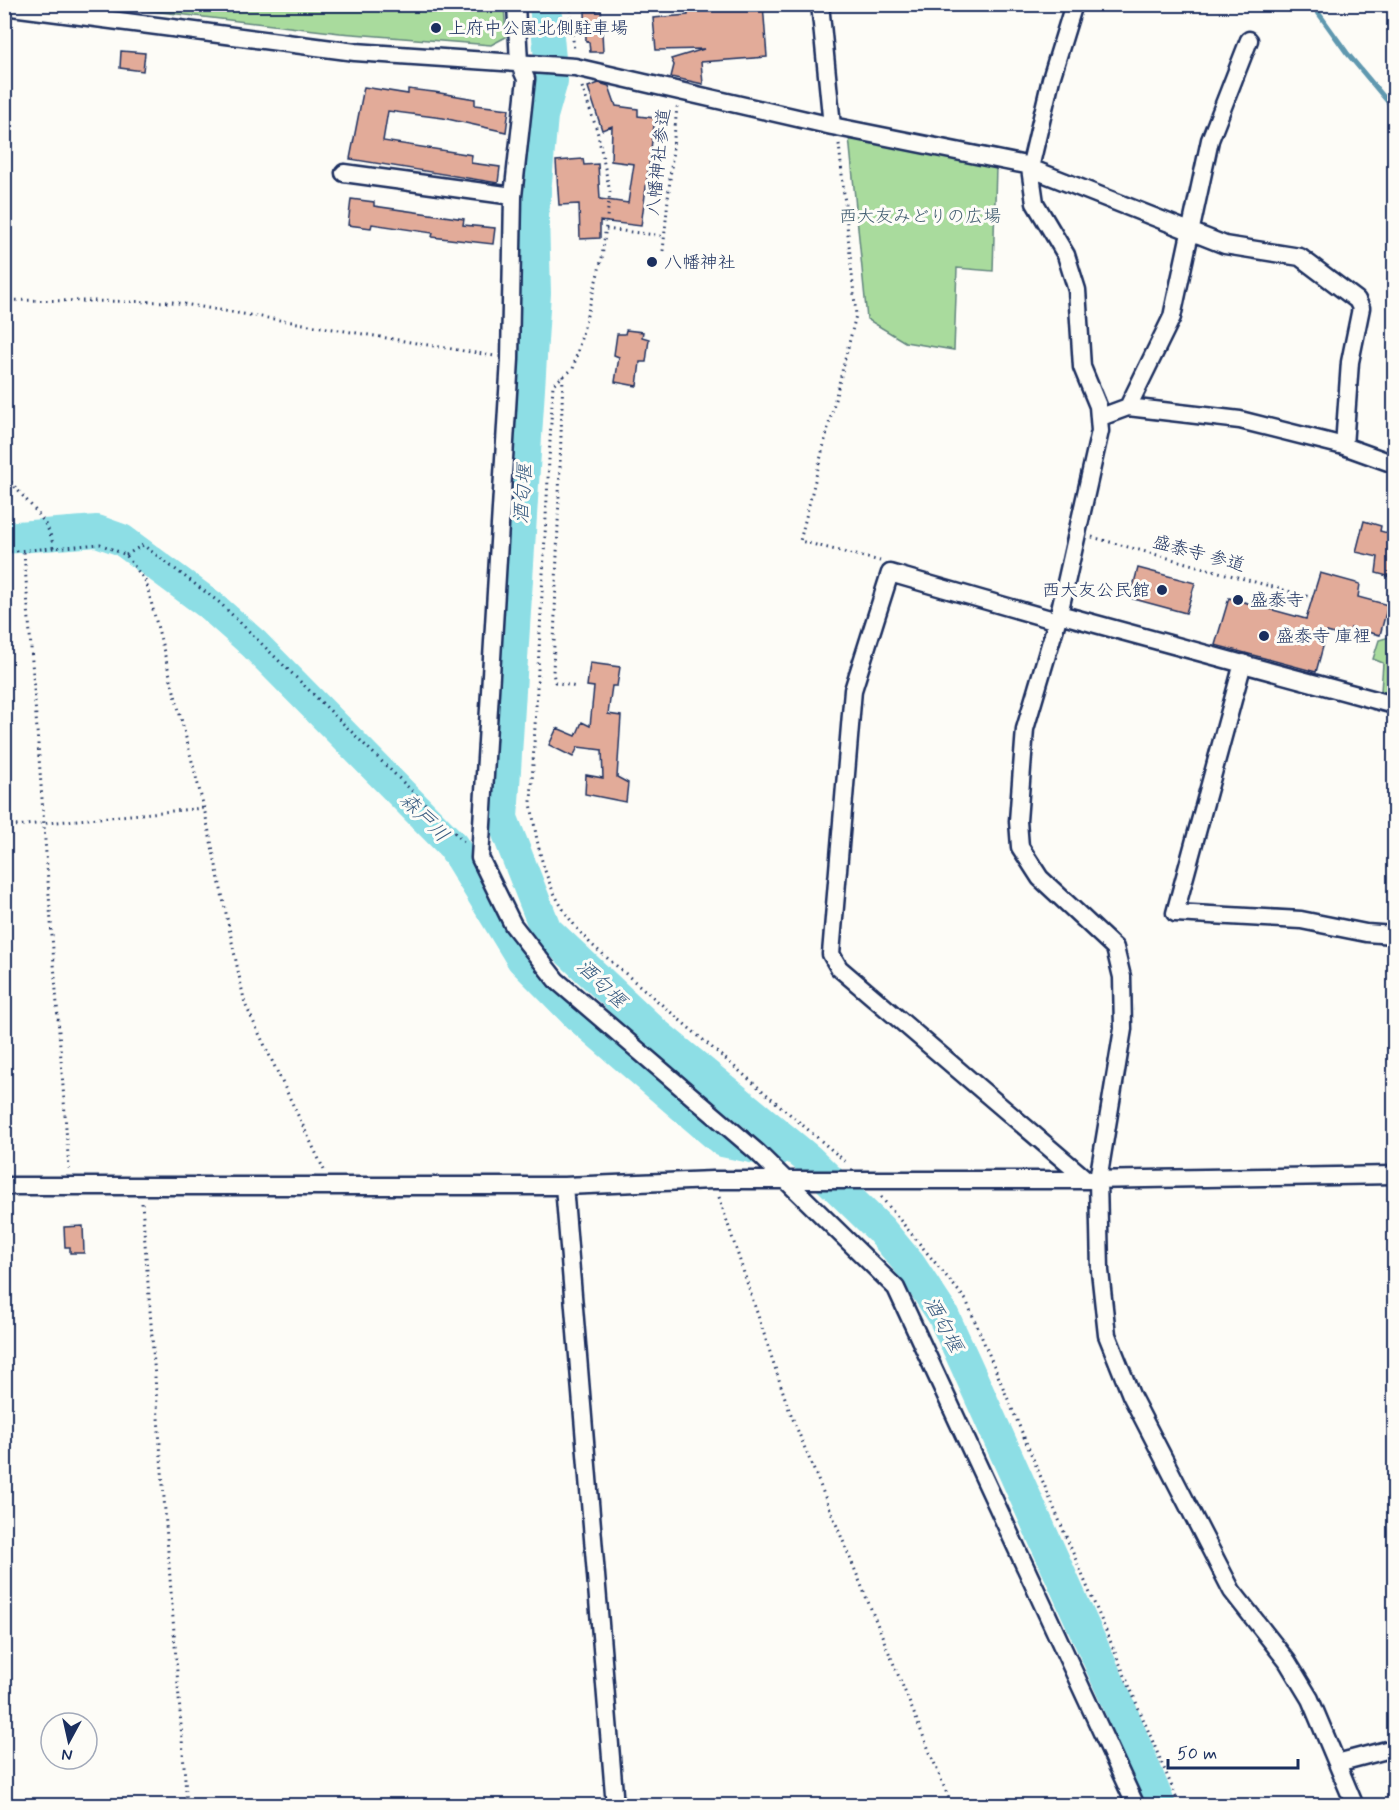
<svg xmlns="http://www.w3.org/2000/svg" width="1399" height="1810" viewBox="0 0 1399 1810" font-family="Mynerve,'Klee One',sans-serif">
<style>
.green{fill:#a9db9d;stroke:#62857e;stroke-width:1.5}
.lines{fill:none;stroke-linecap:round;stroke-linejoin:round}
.stream{stroke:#5f98af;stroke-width:5}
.river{stroke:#8ddee5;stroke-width:32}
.building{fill:#e2ab99;stroke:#1b2f5e;stroke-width:1.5}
.minor-casing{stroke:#1b2f5e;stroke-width:21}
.path{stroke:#1b2f5e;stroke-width:3;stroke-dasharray:1.5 4.5;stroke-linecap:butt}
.minor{stroke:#fdfcf7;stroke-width:16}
.poi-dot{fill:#1b2f5e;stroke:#fdfcf7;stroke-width:2}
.labels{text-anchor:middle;stroke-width:6;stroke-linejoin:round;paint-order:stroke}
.poi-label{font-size:18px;fill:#1b2f5e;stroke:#fdfcf7;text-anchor:start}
.street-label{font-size:18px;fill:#1b2f5e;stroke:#fdfcf7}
.park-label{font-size:18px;fill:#3e5a6e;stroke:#fdfcf7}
.water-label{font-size:20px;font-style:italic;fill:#385b80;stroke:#fdfcf7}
</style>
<rect width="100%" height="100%" fill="#fdfcf7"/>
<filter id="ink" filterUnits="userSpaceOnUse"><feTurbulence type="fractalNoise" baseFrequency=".0167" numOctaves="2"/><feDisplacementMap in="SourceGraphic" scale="12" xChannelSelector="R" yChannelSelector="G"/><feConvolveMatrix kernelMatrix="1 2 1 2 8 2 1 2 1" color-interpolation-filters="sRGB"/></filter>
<g filter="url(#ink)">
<path class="green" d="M101,5H504L506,37L491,45L340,33Z
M849,137L996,167L993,271L957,268L954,350L905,342L867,319Z
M1394,626V694L1381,691L1383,663L1373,659L1379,640L1393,636Z"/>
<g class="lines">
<path class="stream" d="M1312,4L1347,53L1394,109"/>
<path class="river" d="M545,4L552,81L542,116L533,215L535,293L502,818L546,930L653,1031L808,1159L880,1229L910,1265L943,1315L966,1365L1118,1703L1160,1806
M4,538L97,531L122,540L210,605L254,644L453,846L522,959L578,1016L723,1141L775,1152"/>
</g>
<path class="building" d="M687,4H763L767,57L701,62L703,84L671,77L674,65L671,59L704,49L656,50L653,18L688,15Z
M585,11H601L603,52H590L589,42L586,41Z
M121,51L145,53L143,71L120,68Z
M599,83L609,86L616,106L638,109V116L655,118L641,226L600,221V238L580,239L579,204L559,205L556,161L583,159L584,165L598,164L600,199L628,203L634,164L611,161L612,126L602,130L588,87Z
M364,87L408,94V89L434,92L475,99V105L509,109L506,132L443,118L388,111L383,141L472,155L471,163L500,167L498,183L350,159Z
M351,199L374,202V206L464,219L463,225L495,228L493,244L432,237L433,233L372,224L371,228L348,225Z
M626,330L643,332L642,337L649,339L646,362H640L637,386L615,382L619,357L614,355L617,334H625Z
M1364,521L1381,526L1380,531L1395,535V578L1376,573L1378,557L1356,552Z
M1138,568L1195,583L1186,613L1130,598Z
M1320,573L1360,584L1358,597L1388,605L1380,635L1351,628L1348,638L1327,632L1316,672L1215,645L1229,598L1306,619Z
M590,663L620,667L617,686H612L608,714L621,716L617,777L628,783L626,802L585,794L586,775L603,778L602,750L578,747L573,757L549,745L557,728L576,736L582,722L590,726L594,687L587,686Z
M83,1226L84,1253H70V1247H65L64,1227Z"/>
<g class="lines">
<defs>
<path id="minor" d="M516,4L519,63L526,79L513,196L510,359L480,858L513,925L556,980L757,1152L896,1288L1136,1806
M820,4L832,126
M1074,4L1051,79L1030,168L1035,203L1066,255L1077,290L1082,367L1098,406L1100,431L1059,614L1025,729L1018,821L1020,847L1040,878L1115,948L1122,977L1123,1029L1098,1180L1100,1271L1107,1335L1131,1395L1232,1591L1287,1661L1310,1699L1355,1806
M4,6L355,52L575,67L832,126L1031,166
M1030,168L1225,245L1300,257L1357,300L1361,308L1350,362L1344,446
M344,173L513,196
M1128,407L1172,317L1210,140L1249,40
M1101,417L1128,407L1240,420L1344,446L1394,464
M1059,614L1394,705
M1057,621L890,573L853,690L831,954L839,968L1087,1180
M1243,663L1175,913L1301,920L1366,933L1394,935
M4,1186H564L713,1180H1087L1394,1175
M564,1186L615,1806
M1337,1763L1394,1748"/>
</defs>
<use href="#minor" class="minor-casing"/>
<path class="path" d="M570,4L574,51
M582,87L597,130L610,192L602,258L573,369L553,384L531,802C539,863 549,901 592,945L847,1163
M839,144L856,315L800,541L880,561
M606,229L664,236
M663,251L677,107
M4,300L172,302L494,356
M563,376L553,673L555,682L576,687
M4,472C19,497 52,519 53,548
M1092,537L1313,598
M4,552L100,544L126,555L146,582L204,808L245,1004L324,1170
M24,552L69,1169
M126,555L143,545L220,603L464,842
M4,827L204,808
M719,1197L788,1407L952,1806
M881,1197L966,1300L1180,1806
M142,1203L187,1806"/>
<use href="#minor" class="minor"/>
</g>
</g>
<g class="poi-dot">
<circle cx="436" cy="28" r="6"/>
<circle cx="652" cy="262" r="6"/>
<circle cx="1162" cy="590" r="6"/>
<circle cx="1238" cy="600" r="6"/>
<circle cx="1264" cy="636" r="6"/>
</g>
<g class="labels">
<g class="poi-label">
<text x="448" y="34">上府中公園北側駐車場</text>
<text x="664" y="268">八幡神社</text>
<text x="1150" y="596" text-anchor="end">西大友公民館</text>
<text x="1250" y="606">盛泰寺</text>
<text x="1276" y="642">盛泰寺 庫裡</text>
</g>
<g class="street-label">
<text transform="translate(658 162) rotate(-84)" y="6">八幡神社参道</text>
<text transform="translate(1199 553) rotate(15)" y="6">盛泰寺 参道</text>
</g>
<g class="park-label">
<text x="920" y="222">西大友みどりの広場</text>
</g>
<g class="water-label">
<text transform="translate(522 494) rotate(-86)" y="7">酒匂堰</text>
<text transform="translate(425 817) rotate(45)" y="7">森戸川</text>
<text transform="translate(602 983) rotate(44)" y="7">酒匂堰</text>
<text transform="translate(944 1324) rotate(62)" y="7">酒匂堰</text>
</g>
</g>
<rect width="1399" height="1810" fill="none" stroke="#fdfcf7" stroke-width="24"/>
<rect x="12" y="12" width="1375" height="1786" fill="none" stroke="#1b2f5e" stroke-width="2" filter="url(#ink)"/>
<g transform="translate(69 1741) rotate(188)"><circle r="28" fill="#fdfcf7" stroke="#a3aaba" stroke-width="1.5"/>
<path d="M0-4.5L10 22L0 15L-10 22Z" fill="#1b2f5e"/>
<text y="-9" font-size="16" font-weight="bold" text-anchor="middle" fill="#1b2f5e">N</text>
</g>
<path d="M1168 1759v9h130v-9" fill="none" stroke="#1b2f5e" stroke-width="3"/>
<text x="1177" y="1759" font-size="18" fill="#1b2f5e" stroke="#fdfcf7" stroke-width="4.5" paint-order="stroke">50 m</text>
</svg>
